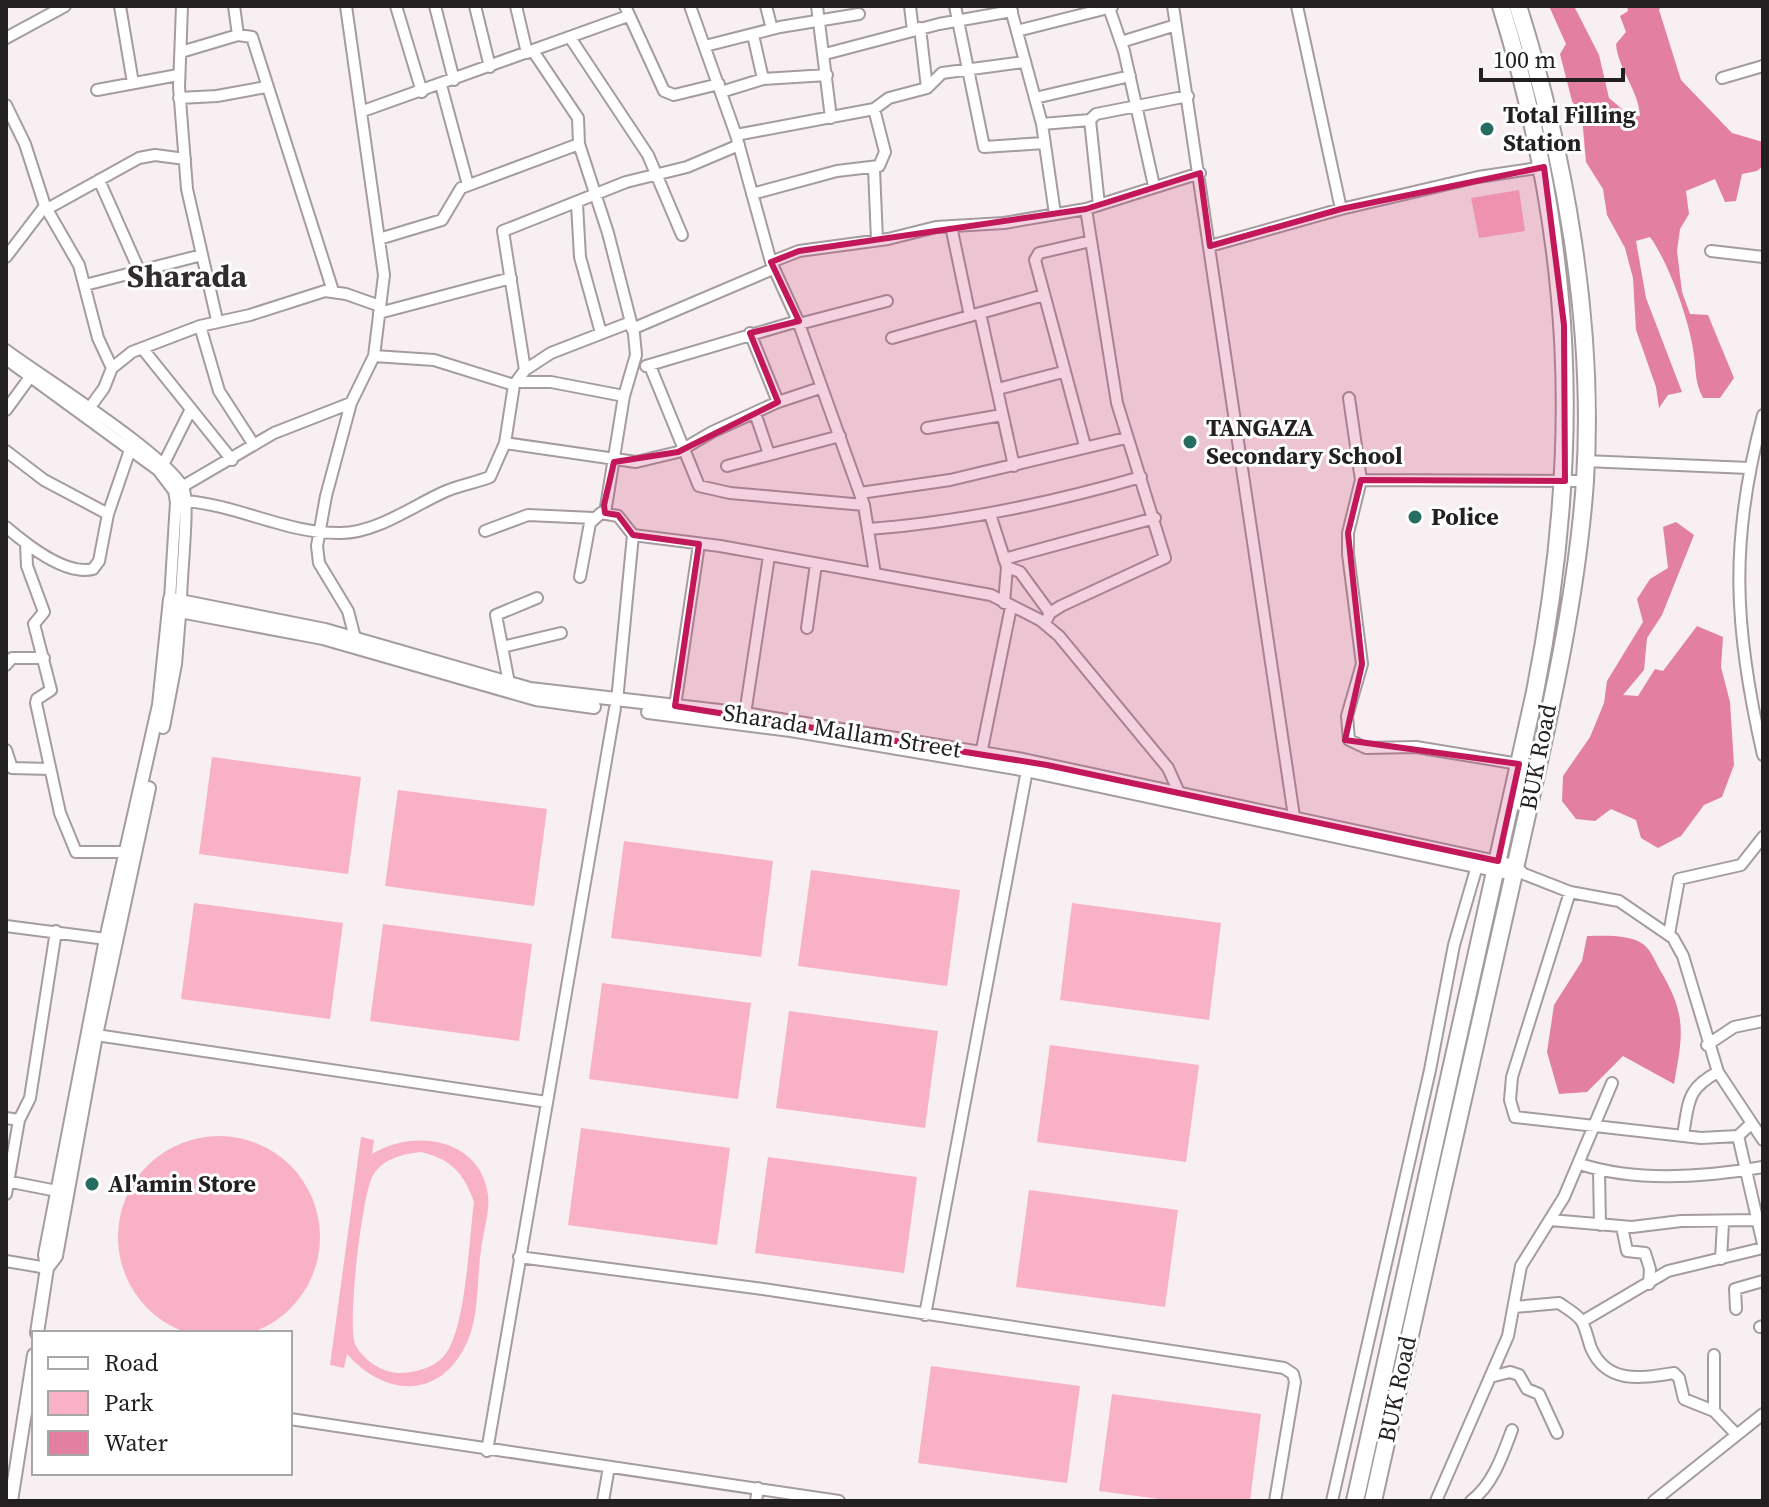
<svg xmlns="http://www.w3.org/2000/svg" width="1769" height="1507" viewBox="0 0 1769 1507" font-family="'Source Serif 4',serif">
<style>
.green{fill:#f9b1c6;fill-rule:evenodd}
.water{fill:#e37fa0}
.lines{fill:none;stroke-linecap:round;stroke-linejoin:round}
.minor-casing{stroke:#a49c9e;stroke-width:14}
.tertiary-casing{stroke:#a49c9e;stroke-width:16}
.primary-casing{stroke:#a49c9e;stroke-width:20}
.minor{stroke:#fff;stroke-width:10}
.tertiary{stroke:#fff;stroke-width:12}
.primary{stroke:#fff;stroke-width:16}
.marked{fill:#c2185b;fill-opacity:0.2;stroke:#c2185b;stroke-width:6;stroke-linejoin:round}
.poi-dot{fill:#276c60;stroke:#fff;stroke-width:3}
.labels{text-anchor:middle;stroke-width:6;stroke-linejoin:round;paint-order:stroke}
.poi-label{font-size:24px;font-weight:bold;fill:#232021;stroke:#fff;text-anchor:start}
.street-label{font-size:24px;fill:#232021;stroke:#fff}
.district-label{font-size:32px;font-weight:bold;fill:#312c2d;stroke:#fff}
</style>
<rect width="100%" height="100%" fill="#f7eff1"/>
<path class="green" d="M1519,190L1525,231L1479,238L1471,198Z
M212,757L361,777L348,874L199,854Z
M398,790L547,809L534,906L385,886Z
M624,841L773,861L761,957L611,938Z
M811,870L960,890L947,986L798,966Z
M194,903L343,923L330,1019L181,999Z
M1072,903L1221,923L1209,1020L1060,1000Z
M383,924L532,944L519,1041L370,1021Z
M602,983L751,1003L738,1099L589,1079Z
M789,1011L938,1031L925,1128L776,1108Z
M1050,1045L1199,1065L1186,1162L1037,1142Z
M581,1128L730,1148L717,1245L568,1225Z
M118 1237a101 101 0 1 1 202 0a101 101 0 1 1-202 0Z
M361,1137L374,1140L372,1154C413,1128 481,1138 488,1195C490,1212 483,1233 481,1250C477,1277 479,1315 468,1340C443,1399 387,1399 347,1354L344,1368L330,1365ZM421,1152C451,1159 464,1173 474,1202C469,1238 466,1331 444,1356C434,1368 414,1373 399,1373C382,1373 362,1359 355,1344C347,1324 362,1194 373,1175C384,1158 403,1154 421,1152Z
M768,1157L917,1177L904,1273L755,1253Z
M1029,1190L1178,1210L1165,1307L1016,1287Z
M931,1366L1080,1386L1067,1483L918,1463Z
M1112,1394L1261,1414L1250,1501H1174L1099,1491Z"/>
<path class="water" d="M1549,6H1574L1599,55L1609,98L1628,114L1640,116C1639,91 1618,69 1616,44L1626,32L1620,16L1628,11L1627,6H1661L1659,10L1681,80L1732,133L1763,142V166L1757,171L1742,174L1736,201L1725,202L1715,179L1686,191L1689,214L1680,229L1677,251L1682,292L1690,314L1708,315L1734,378L1720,398H1703C1695,383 1696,371 1694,355C1690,322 1669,263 1650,237L1636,241L1646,298L1682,392L1668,395L1659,408L1656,387L1636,330L1633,278L1625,248L1607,215L1603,189L1586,162L1582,117L1572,101L1560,54L1566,44Z
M1676,522L1694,535L1662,615L1647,638L1644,670L1623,695L1638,696L1655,669L1663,671L1697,626L1723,637L1721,667L1730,702L1734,765L1722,797L1704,805L1681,836L1658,848L1641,838L1636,820L1611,809L1595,821L1576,819L1562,801L1563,776L1590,737L1604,703L1607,681L1643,622L1637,599L1650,579L1668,568L1663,527Z
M1587,936C1604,936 1628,934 1643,944C1651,950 1655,961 1660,970C1687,1015 1683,1034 1674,1084L1623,1056L1587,1092L1559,1094L1547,1052L1554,1005L1582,961Z"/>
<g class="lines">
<defs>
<path id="minor" d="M120,6L133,83
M182,6L179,87L187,189L217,320
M234,6L238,35
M346,6L384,275L374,356L351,403L326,496L317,546L319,563L348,611L355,638
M396,6L422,92
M435,6L454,80
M475,6L490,67
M516,6L527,53
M625,6L664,91L674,95L719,84
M690,6L736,135L771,262L798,321L864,505L875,574
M766,6L772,29
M817,6L831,118
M910,6L913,31
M955,6L984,147L1044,143
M1010,6L1042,124L1055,214
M1173,6L1295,823
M1297,6L1341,209
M1109,8L1124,51L1154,186
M920,28L927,88
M1017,31L1112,7
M753,35L763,79
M6,38L65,6
M571,39L648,155L682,235
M1121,42L1176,25
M705,46L780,27L859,14
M533,51L578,118L579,144L608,233L634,334L636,355L624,396L605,513
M181,52L238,35L252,37L333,291
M825,54L939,24L1012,11
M1722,78L1763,66
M441,85L468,185
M97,90L178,75
M721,92L763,79L827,75
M179,98L217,96L266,87
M1035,98L1130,76
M6,105L25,144L45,206L79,265L98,338L112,368
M363,111L628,16
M1090,120L1099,205
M1042,124L1090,120L1096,114L1188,96
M736,135L874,109L889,98L927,88L942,73L1024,62
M874,169L877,240
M99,180L139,270
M752,194L837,171L879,166L885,152L874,109
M577,204L580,257L601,333
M47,209L139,158L155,155L185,159
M951,226L970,316
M379,239L442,220L461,188L579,144
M1210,246L1341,209L1478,177L1544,167
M1711,251L1763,257
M6,257L45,206
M771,262L799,251L888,239L936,227L1004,223L1086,209L1200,173
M85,285L202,255
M379,313L511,278
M980,313L1014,466
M799,324L887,301
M200,326L219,391L254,445
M632,329L773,269
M750,333L778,402
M892,338L1044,295
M142,348L232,460
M6,350C39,375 174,459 184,490C189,506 181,578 181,601
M374,356L434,360L514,385
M6,359L158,470L174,491L176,502L170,599
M646,366L798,321
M650,366L699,486L730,493L864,505
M525,370L503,231L626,182L687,167L739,145
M519,382H551L624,396
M998,389L1063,372
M1349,398L1361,480L1348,533V554L1362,664L1347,716L1349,740L1366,748L1416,747L1519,764
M6,410L33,373
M88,410L104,388L112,368L132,352L200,326L250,315L325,291L346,294L380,306
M755,413L769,454
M1763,415C1729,541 1734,629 1763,755
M927,428L1002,415
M505,443L636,462L678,452L712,432L778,402L820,388
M1085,446L1035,260L1039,253L1091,241
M6,451L44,480L108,514
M1585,461L1749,468
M163,465L190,411
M727,466L840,436
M1361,480L1585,481
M180,488L274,433L351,403
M860,493L950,480L1126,438
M185,501C238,505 288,534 341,533C376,533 413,506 444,492C459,485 475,483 490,477L505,443L514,385L525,370L551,353L631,322
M990,514L1007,567L1004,603
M6,527C26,544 65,576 93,569L99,561L108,514L130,450
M869,529C963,522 1051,503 1141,477
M485,531L528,515L593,518
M633,535L720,546L991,595L1040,620L1059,636L1168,768L1181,797
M26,544L27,566L44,612L34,624L51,690L37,699L36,703L60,813L76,852H127
M1004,559L1155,518
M1007,567L1020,572L1050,613
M580,577L590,523L601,513L618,516L633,535L617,701
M1045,623L1050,613L1061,606L1165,558L1117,403L1086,209
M807,628L816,564
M502,647L561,633
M6,665L12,658H44
M509,683L496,615L537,598
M675,706L699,544
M745,714L769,556
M6,750L12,768L50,769
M981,754L1011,607
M1515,866L1524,874L1570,892L1619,901L1673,938L1683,956L1718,1072L1763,1140
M1570,892L1512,1077L1510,1100L1515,1117L1701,1138L1738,1136L1751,1124
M6,926L106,939
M1669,934L1679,879L1741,865L1763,837
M96,1035L547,1102
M1707,1045L1734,1027L1763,1021
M6,1118L19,1120
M1683,1135C1689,1102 1686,1089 1718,1072
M1738,1136L1763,1244
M1580,1164C1635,1182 1706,1177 1763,1167
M1599,1170L1600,1225
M6,1181L57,1191
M6,1194L19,1120L30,1098L56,931
M1550,1220L1632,1227L1681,1221L1757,1220
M1622,1227L1627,1251L1645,1253L1650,1269L1649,1284
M519,1257L763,1289L1284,1368L1293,1374L1295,1382L1275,1501
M1721,1259L1723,1223
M6,1261L47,1268
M1514,1307L1559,1303C1566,1308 1575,1313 1580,1319C1585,1324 1588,1340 1591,1348C1607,1385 1642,1378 1674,1373L1679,1378L1684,1399L1714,1411L1735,1433
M1736,1309L1735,1289L1763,1281
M925,1315L1027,770
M1583,1321L1668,1271L1763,1248
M1760,1327L1763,1326
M1714,1355V1411
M1490,1377L1510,1372L1519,1375L1527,1389L1539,1394L1557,1433
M290,1419L839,1501
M487,1451L615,708
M603,1501L609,1467
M756,1501L758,1488
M1332,1501L1430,1070L1454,945L1477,866
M1436,1501L1508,1336L1521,1266L1564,1197L1612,1083
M1471,1501C1493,1485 1503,1454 1512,1430
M1654,1501L1763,1414"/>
<path id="tertiary" d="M169,609L323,638L536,699L594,707
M648,712L791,730L1021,769L1513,874
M163,727L175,664L180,603
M47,1268L56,1256L96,1035L149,788
M37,1333L47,1268L45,1255L106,939L159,705L170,599L325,630L530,689L745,714L1023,760L1515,866
M11,1501L34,1355"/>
<path id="primary" d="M1355,1501L1535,692C1583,449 1574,243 1501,6
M1373,1501C1419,1291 1467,1083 1514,873C1542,746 1576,611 1585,481C1595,325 1565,155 1518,6"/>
</defs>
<use href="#minor" class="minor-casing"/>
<use href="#tertiary" class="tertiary-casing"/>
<use href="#primary" class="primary-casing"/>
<use href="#minor" class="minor"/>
<use href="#tertiary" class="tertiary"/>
<use href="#primary" class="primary"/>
</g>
<path class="marked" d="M1544,167L1564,325L1565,481L1361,480L1348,533L1362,664L1345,740L1519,764L1498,861L1047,765L675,706L699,544L633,535L618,515L605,513L604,505L614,462L678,452L778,402L750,333L799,321L771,262L799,251L1086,209L1200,173L1210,246L1341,209Z"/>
<g class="poi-dot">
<circle cx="1487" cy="129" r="8"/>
<circle cx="1190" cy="442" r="8"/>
<circle cx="1415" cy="517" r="8"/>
<circle cx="92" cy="1184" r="8"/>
</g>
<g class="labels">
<g class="poi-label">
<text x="1503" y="123">Total Filling<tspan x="1503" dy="28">Station</tspan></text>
<text x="1206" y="436">TANGAZA<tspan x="1206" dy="28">Secondary School</tspan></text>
<text x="1431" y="525">Police</text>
<text x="108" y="1192">Al'amin Store</text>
</g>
<g class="street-label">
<text transform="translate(842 731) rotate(9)" y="8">Sharada Mallam Street</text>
<text transform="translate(1538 757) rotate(-79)" y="8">BUK Road</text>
<text transform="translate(1397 1389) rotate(-78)" y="8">BUK Road</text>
</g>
<g class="district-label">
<text x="187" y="287">Sharada</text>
</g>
</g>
<rect width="1769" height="1507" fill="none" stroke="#232021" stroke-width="16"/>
<rect x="32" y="1331" width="260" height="144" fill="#ffffff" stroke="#a7a6a6" stroke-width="2"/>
<rect x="48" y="1357" width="40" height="12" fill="#ffffff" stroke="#a7a6a6" stroke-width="2"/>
<text x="104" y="1371" font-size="24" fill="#232021">Road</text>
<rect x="48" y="1391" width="40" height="24" fill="#f9b1c6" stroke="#a7a6a6" stroke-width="2"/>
<text x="104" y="1411" font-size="24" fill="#232021">Park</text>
<rect x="48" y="1431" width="40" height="24" fill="#e37fa0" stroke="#a7a6a6" stroke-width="2"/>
<text x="104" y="1451" font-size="24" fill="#232021">Water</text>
<path d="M1481 68v12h142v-12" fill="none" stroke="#232021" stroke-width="4"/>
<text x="1493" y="68" font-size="24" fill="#232021" stroke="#ffffff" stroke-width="6" paint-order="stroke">100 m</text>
</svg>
